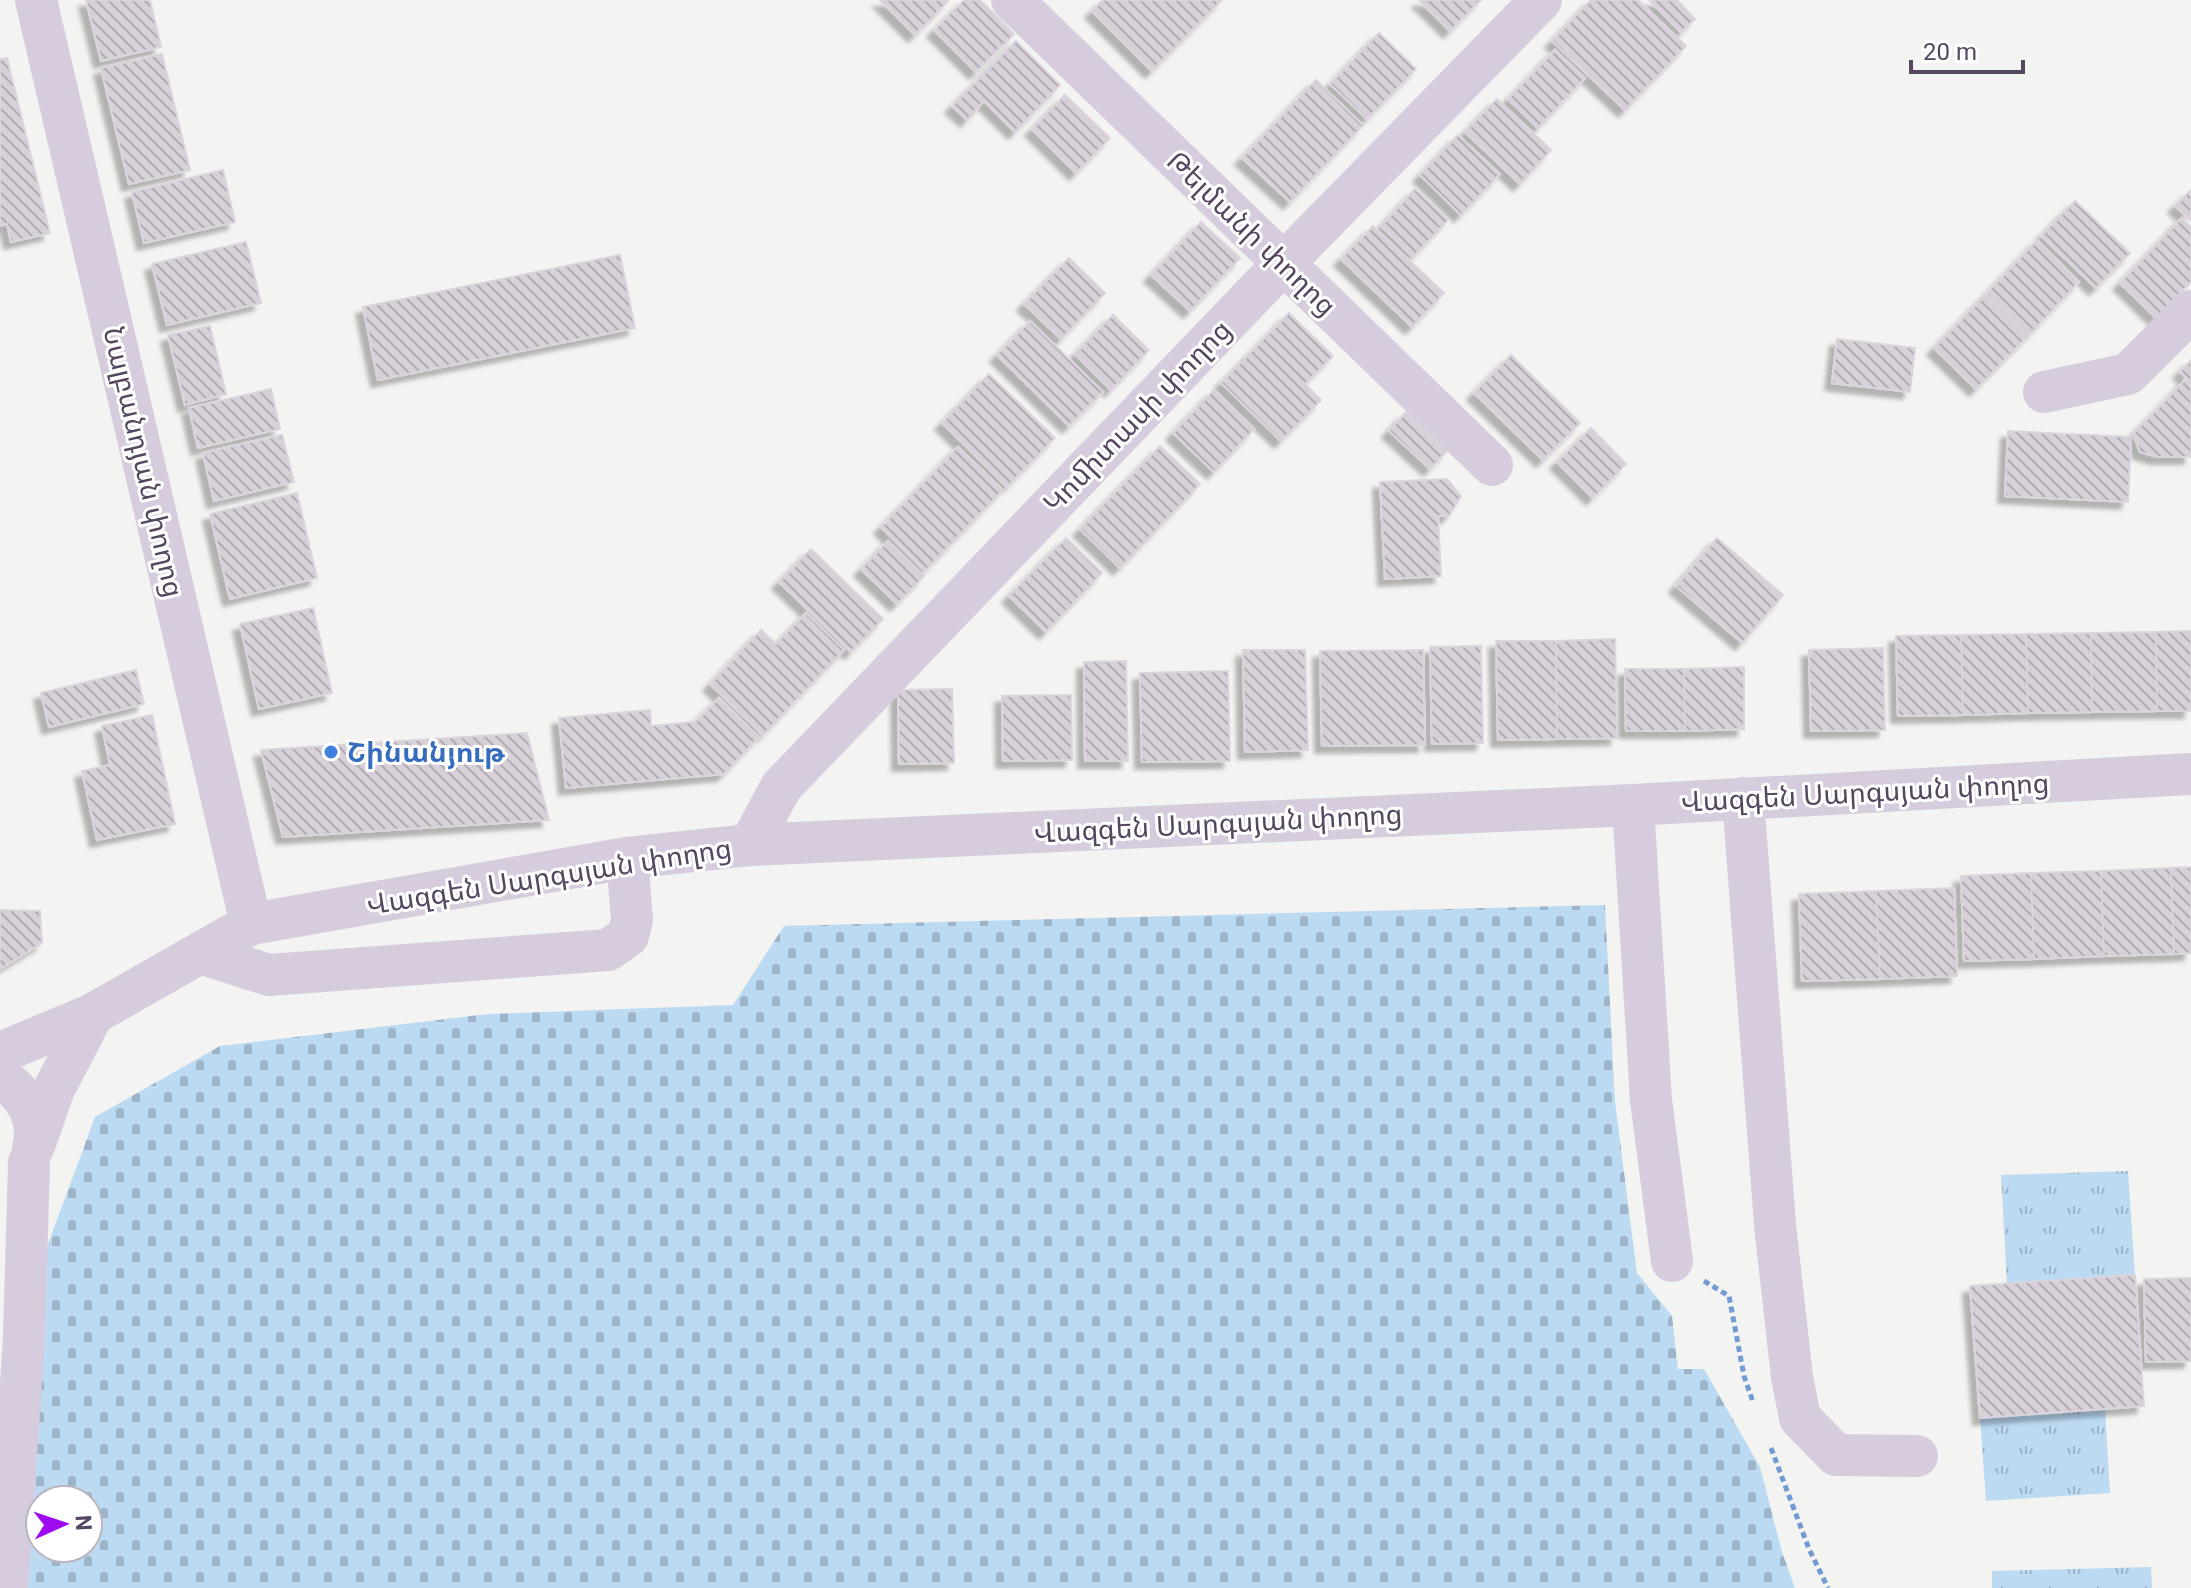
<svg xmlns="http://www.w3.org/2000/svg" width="2191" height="1588" viewBox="0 0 2191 1588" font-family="Roboto,'Noto Sans Armenian',sans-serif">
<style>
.cemetery{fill:url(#cemetery-stones);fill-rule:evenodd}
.park{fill:url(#park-tufts)}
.building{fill:url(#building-back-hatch);stroke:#dbd4dd;stroke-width:2;filter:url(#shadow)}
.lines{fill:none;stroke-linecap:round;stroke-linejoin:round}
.path{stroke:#729bd4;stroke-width:5;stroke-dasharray:6 4;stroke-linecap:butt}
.minor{stroke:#d6ccde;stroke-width:42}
.shop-dot{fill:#3f7fe0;stroke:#fff;stroke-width:3}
.labels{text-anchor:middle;stroke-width:6;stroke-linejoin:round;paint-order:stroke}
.street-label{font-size:28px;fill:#554760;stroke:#fff}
.shop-label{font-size:28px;font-weight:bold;fill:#366cbe;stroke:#fff;text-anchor:start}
</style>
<defs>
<pattern id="cemetery-stones" width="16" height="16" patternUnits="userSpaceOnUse" patternTransform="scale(2)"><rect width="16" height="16" fill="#bddaf3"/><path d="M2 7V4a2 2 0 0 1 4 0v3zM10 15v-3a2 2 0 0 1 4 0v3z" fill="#9cb3c8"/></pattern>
<pattern id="park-tufts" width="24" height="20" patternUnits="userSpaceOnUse" patternTransform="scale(2)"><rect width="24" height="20" fill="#bddaf3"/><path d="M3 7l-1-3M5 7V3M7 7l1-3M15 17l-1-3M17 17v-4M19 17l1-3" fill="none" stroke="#9cb3c8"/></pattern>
<pattern id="building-back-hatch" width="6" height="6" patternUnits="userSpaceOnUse" patternTransform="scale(2)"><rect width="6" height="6" fill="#d7d0d9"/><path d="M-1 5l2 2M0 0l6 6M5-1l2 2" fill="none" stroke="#b1abb3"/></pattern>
<filter id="shadow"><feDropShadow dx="-7" dy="7" stdDeviation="2" flood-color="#0004"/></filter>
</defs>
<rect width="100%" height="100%" fill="#f3f3f1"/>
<path class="cemetery" d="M1605,905L1615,1102L1637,1273L1672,1316L1678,1369H1704L1760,1467L1782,1552L1795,1588H25L41,1263L95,1117L220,1046L488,1014L733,1005L784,926ZM40,1500H88V1548H40Z"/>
<path class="park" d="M2128,1171L2135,1275L2007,1284L2001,1175Z
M2105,1409L2110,1493L1986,1501L1980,1418Z
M2151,1567L2152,1588H1992V1571Z"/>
<path class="building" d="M86,0H150L161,47L101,61Z
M880,0H949L915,35Z
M964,0H980L1014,34L976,72L934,30Z
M1103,0H1222L1152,71L1092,11Z
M1419,0H1481L1450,31Z
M1591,0H1638L1686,46L1625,110L1552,41Z
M1649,0H1677L1695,19L1681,32Z
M1379,33L1416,69L1367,119L1330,84Z
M1016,41L1060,85L1015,132L984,101L967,120L952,106Z
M1555,50L1585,78L1538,128L1508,99Z
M162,54L190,170L129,184L101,68Z
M7,58L50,233L11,242L7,224L0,226V59Z
M1316,80L1363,125L1290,202L1242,158Z
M1065,95L1110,138L1076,173L1032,129Z
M1497,99L1551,150L1520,184L1465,132Z
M1458,135L1500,174L1461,215L1420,175Z
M223,170L235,222L144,243L132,192Z
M1415,189L1448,220L1413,257L1381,226Z
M2191,190V221L2175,206Z
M2075,201L2130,253L2096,288L2041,236Z
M2182,218L2191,227V282L2156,318L2120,283Z
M1201,222L1240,258L1190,311L1151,275Z
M1373,226L1444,293L1412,327L1341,259Z
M2037,240L2079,282L2028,336L1986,294Z
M246,242L261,303L167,325L152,264Z
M620,255L635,328L378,380L363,307Z
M1069,258L1105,293L1061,339L1024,304Z
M1986,294L2028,336L1976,389L1934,348Z
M1289,313L1333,356L1305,384L1321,400L1281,441L1221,383Z
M1113,315L1149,350L1111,390L1075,354Z
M1030,321L1103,392L1069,426L997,355Z
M210,326L226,394L185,405L168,335Z
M1837,339L1915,348L1910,392L1832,383Z
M1511,355L1580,423L1543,460L1474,393Z
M2191,360V457H2157L2140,452L2133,434L2187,378L2180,372Z
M989,374L1055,438L1007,487L942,423Z
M271,389L280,429L198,448L189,408Z
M1214,390L1254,429L1214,472L1173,433Z
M1406,412L1447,451L1430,469L1389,431Z
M1591,428L1626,464L1593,498L1557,462Z
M2008,431L2131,437L2128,502L2005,496Z
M282,435L294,482L214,501L203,453Z
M1160,446L1200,484L1120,568L1080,529Z
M958,447L1003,490L925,571L881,527Z
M1447,479L1461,496L1449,516H1438L1441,576L1385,579L1380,482Z
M297,493L317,578L230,599L210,514Z
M1066,538L1102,573L1046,632L1009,596Z
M1717,538L1783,595L1742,643L1676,586Z
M888,541L924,576L897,604L861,569Z
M811,549L883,619L851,652L779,582Z
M313,608L332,693L259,709L240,624Z
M806,613L844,650L763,735L710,684L761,630L776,644Z
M2191,631V711H2157L2156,632Z
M2156,632L2157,711L2092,712L2091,633Z
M2091,633L2092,712L2028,713L2026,634Z
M2026,634L2028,713L1963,715L1961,635Z
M1961,635L1963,715L1898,716L1896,636Z
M1615,639L1617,738L1557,739L1556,641Z
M1496,641H1556L1557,739L1498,740Z
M1481,646L1483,743L1432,744L1430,647Z
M1883,648L1885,730L1811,731L1809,650Z
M1243,650H1305L1308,750L1245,752Z
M1423,650L1425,745L1322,746L1320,651Z
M1126,661L1128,761H1085L1084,662Z
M1744,667V729L1685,731L1684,669Z
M1625,669H1684L1685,731H1626Z
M136,670L144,704L49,727L41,693Z
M1228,671L1230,761L1142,762L1140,673Z
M952,689L954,763L899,764L898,690Z
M1071,695L1072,760L1003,761L1002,696Z
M719,698L759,737L724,774L566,788L559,718L650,710L651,726L695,722Z
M152,715L175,824L97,840L82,771L110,765L102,726Z
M527,733L549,820L283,837L261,750Z
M2191,867V953L2174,954L2171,868Z
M2171,868L2174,954L2104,956L2101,871Z
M2101,871L2104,956L2034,959L2031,873Z
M2031,873L2034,959L1964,961L1961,876Z
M1954,888L1957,976L1880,979L1876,891Z
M1876,891L1880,979L1802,981L1799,894Z
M0,910L40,911L42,943L0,969Z
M2135,1275L2144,1406L1980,1418L1970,1286Z
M2191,1278V1361L2146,1362L2144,1279Z"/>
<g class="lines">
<path class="path" d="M1704,1281L1729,1296L1744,1376L1753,1402
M1771,1448L1809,1549L1828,1588"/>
<path class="minor" d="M36,0L251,924
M1012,0L1492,465
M2044,392L2128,374L2191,311
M1743,798L1775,1225L1792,1377L1800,1418L1836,1455L1917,1456
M1633,805L1651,1100L1672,1261
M750,845L781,787L1283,264L1541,0
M200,953L269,975L608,950L628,936L632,920L627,858
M0,1053L93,1014L251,924L627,858L750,845L1633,805L2191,774
M0,1077C24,1093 41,1117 33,1148
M35,1143L54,1089L93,1014
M7,1588L24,1338L29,1162"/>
</g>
<circle class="shop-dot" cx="331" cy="752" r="8"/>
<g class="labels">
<g class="street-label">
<text transform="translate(1252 233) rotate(44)" y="10">Թելմանի փողոց</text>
<text transform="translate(1137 416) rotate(-46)" y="10">Կոմիտասի փողոց</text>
<text transform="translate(144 462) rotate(77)" y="10">Նալբանդյան փողոց</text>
<text transform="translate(1865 792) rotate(-3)" y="10">Վազգեն Սարգսյան փողոց</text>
<text transform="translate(1218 823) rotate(-3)" y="10">Վազգեն Սարգսյան փողոց</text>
<text transform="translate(549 876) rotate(-9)" y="10">Վազգեն Սարգսյան փողոց</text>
</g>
<g class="shop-label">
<text x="347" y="762">Շինանյութ</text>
</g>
</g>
<g transform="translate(64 1524) rotate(87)"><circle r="38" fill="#ffffff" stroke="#bbb5bf" stroke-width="2"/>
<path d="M0-6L14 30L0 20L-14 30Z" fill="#9e0bf3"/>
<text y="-12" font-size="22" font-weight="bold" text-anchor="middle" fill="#554760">N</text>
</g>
<path d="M1911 60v12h112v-12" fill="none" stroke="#554760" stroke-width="4"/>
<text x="1923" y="60" font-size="24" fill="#554760" stroke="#ffffff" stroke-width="6" paint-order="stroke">20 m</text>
</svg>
